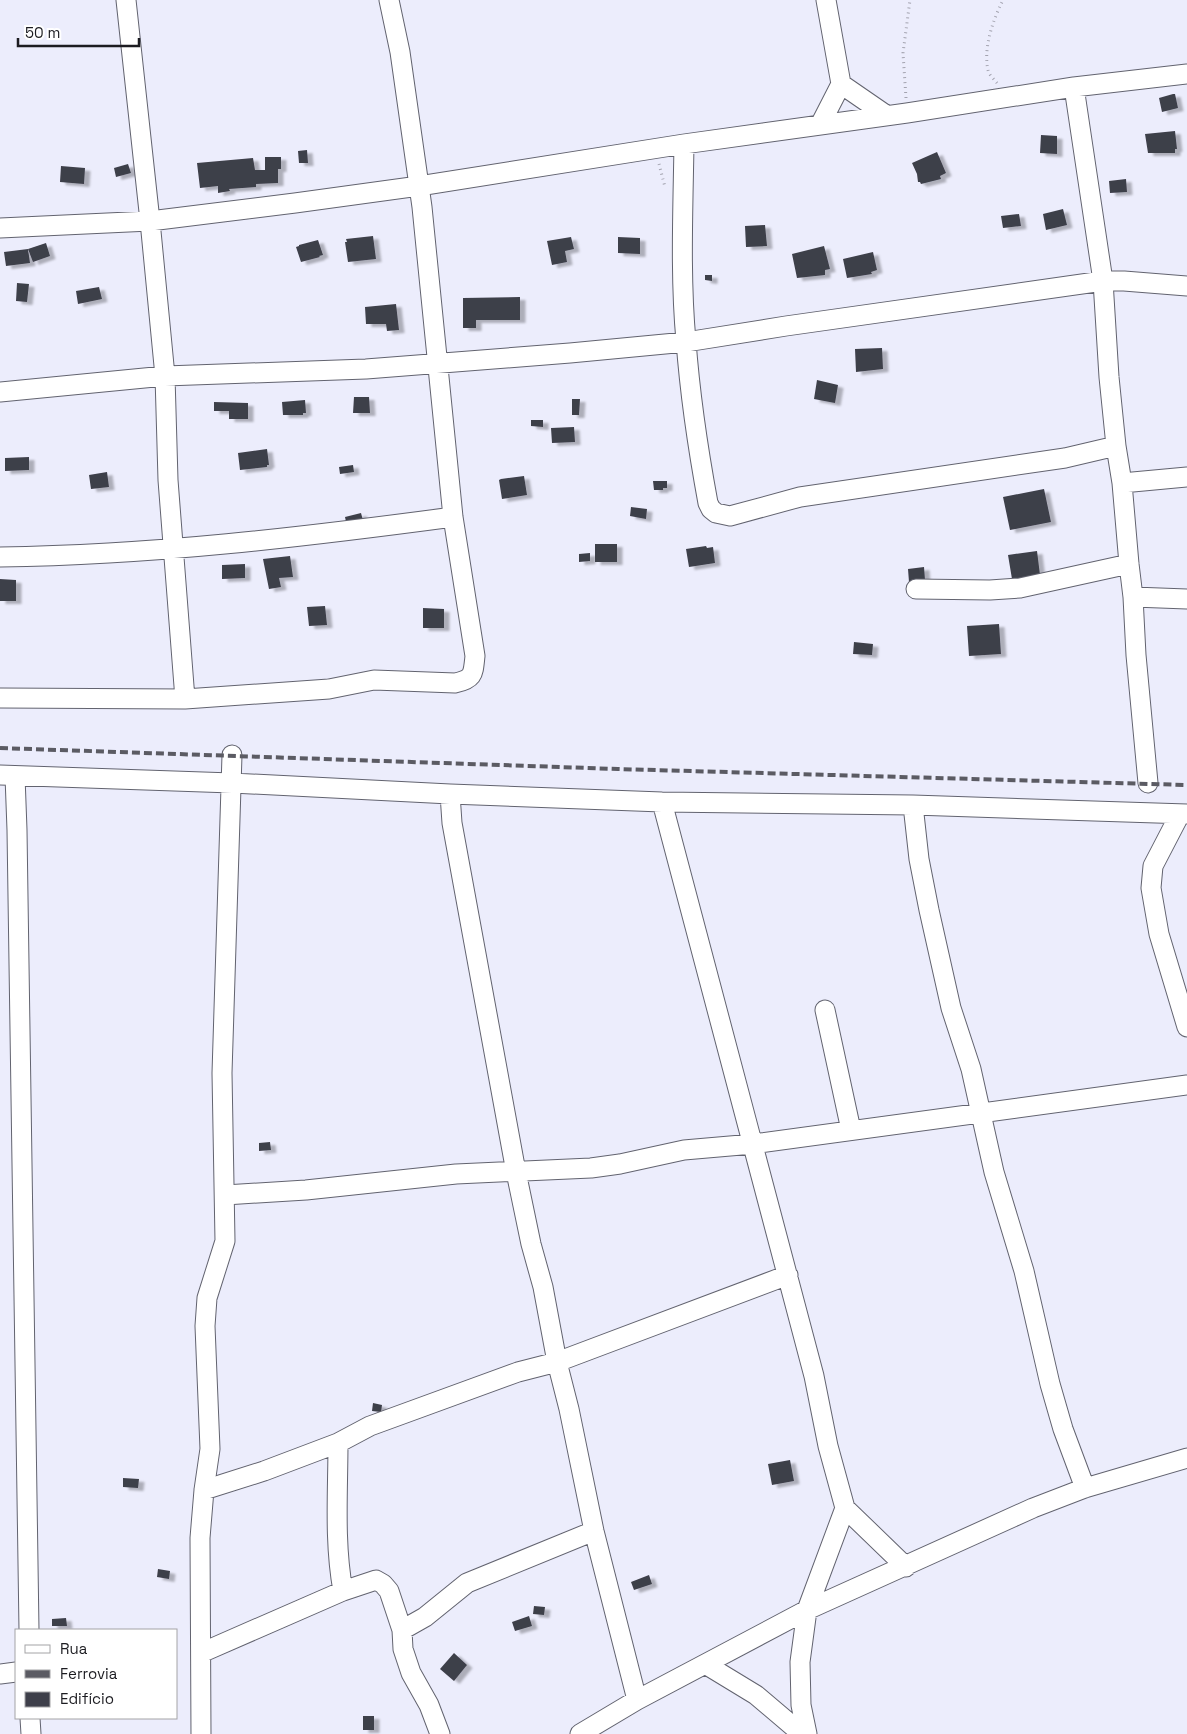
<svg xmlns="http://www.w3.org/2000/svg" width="1187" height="1734" viewBox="0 0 1187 1734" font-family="'Space Grotesk',sans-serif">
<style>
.building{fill:#3e3f4a;filter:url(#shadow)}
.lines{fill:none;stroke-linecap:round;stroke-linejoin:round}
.minor-casing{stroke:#62636f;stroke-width:21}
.path{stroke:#a3a3af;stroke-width:3;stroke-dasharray:1 4;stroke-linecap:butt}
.minor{stroke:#fff;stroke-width:19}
.rail{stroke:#5b5b63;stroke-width:4;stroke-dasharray:8 4;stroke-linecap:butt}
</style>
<defs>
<filter id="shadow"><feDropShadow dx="5.5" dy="3" stdDeviation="1" flood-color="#0004"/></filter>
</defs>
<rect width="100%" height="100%" fill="#ecedfc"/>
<path class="building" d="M1173,94H1175L1178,108L1162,112L1159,98Z
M1175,131L1177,149H1175V153H1148L1145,134Z
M1041,135L1057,136V154L1040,153Z
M307,150L308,163H299L298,151Z
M937,152L946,173L940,176L941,179L921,184L920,182H918L917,174L912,163Z
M265,157H281V169H278V183L256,184V187L229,189L230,191L218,193V186L200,188L197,163L253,158L255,170H265Z
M128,164L131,173L116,177L114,168Z
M61,166L85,168L84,184L60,182Z
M1126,179L1127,192L1110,193L1109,181Z
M1063,209L1067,225L1046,230L1043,214Z
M1019,214L1021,226L1003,228L1001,216Z
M765,225L767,246L746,247L745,226Z
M373,236L376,259L348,262L345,242H347L346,239Z
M571,237L574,249L565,251L567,262L552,265L547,241Z
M618,237L640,238V254L618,253Z
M318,240L323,255L319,256L320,257L301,262L296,247L299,246V245Z
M46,243L50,256L33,262L28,249Z
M824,246L830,269L825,270V275L797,278L792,254Z
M28,249L30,263L6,266L4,252Z
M873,252L877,270L871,272L872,274L847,278L843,259Z
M705,275H712V281L705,280Z
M17,283L29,284L27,302L16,301Z
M99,287L102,299L78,304L76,291Z
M520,297V320H476V328H463V298Z
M396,304L399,330L387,331L386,324H366L365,307Z
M882,348L883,369L856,372L855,349Z
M817,380L838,385L835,403L814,399Z
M354,397H369L370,413H353Z
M572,399H580L579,415H572Z
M305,400L306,413H303V415H283L282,402Z
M214,402L248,403V419H229V411H214Z
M531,420H543V427L531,426Z
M574,427L575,442L552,443L551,428Z
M267,449L269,465H267V467L240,470L238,453Z
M29,457V470L5,471V458Z
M353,465L354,472L340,474L339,467Z
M107,472L109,487L91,489L89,475Z
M524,476L527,495L502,499L499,480L501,479Z
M653,481H667V488H663V490H654Z
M1044,489L1051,522L1010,530L1003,497Z
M631,507L647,509L646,519L630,516Z
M361,513L365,528L348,531L345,517Z
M595,544H617V562H595Z
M706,546L707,548L713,547L715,563L689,567L686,549Z
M1037,551L1040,575L1012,579L1008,555Z
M590,553V561L579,562V554Z
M290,556L293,577L279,578L281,587L269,589L263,559Z
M245,564V578L222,579V565Z
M924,567L925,580L909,582L908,569Z
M0,579L16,580V601H0Z
M325,606L327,625L309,626L307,607Z
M423,608L444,609V628H423Z
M999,624L1001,654L969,656L967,626Z
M854,642L873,644L872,655L853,654Z
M270,1142L271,1150L259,1151V1143Z
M373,1403L382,1405L381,1412L372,1411Z
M790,1460L794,1481L772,1485L768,1464Z
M123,1478L139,1479L138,1488L123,1487Z
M158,1569L170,1571L169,1579L157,1577Z
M649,1575L652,1584L634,1590L631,1582Z
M534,1606L545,1607L544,1615L533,1614Z
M529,1616L532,1626L515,1631L512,1622Z
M66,1618L67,1626H52V1619Z
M454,1653L467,1665L454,1681L440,1669Z
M363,1716H374V1730H363Z"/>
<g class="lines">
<defs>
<path id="minor" d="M126,0L150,221L165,376L168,480L185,699
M841,84L886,115
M1074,87L1103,281L1109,377L1116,446L1122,483L1129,564L1133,597L1136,655L1148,783
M820,125L841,84L826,0
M684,144C683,210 680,276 686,341C690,395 698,449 708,503L711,509L716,513L730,516L800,497L1065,458L1116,446
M0,228L150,221L295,203L419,186L684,144L907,113L1074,87L1187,74
M0,392L165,376L366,369L570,353L686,342L786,326L1103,281H1124L1187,286
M1122,483L1187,477
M0,557C152,555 303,537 453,517
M916,589L990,590L1020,588L1129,564
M1133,597L1187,599
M0,698L185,699L329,689L374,680L455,683C474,679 473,674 475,656L453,517L422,207L400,52L389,0
M0,775L232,783L450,794L662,802L913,805L1187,814
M15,776L17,830L29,1630
M450,794L452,823L516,1172L531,1244L543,1287L557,1362L569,1409L594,1531L637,1700
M662,802L814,1376L828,1446L845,1508L906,1567
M913,805L919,859L929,910L951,1008L971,1069L994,1172L1024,1271L1050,1384L1063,1429L1085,1488
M1180,814L1153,866L1151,888L1159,934L1187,1027
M825,1010L851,1130
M225,1195L306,1190L456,1174L591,1168L620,1164L684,1150L753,1144L1187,1085
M204,1490L264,1471L338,1443L370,1426L518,1372L557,1362L788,1275
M343,1591L376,1580L383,1584L389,1591L402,1630L403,1649L411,1673L429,1705L440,1734
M402,1630L425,1617L467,1583L594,1531
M201,1653L343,1591C334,1542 338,1491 338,1443
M705,1664L756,1695L802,1734
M0,1674L16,1672
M30,1718L31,1734
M201,1734L200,1538L204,1490L210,1449L205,1326L207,1298L225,1241L222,1073L232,755
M580,1734L637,1700L807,1610L1033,1508L1085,1488L1187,1458
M807,1734L801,1705L800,1662L807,1610L845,1508"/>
</defs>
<use href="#minor" class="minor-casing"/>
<path class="path" d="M997,83C994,79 989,75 988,70C983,48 993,20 1003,0
M906,98L903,53L910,0
M659,164L665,187"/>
<use href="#minor" class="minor"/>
<path class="rail" d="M0,748L618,769L1187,785"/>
</g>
<rect x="15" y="1629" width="162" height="90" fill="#ffffff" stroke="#a4a4a6"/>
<rect x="25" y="1645" width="25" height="8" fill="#ffffff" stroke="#a4a4a6"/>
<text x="60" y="1654" font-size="15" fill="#1c1c21">Rua</text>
<rect x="25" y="1670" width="25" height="8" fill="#5b5b63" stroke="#a4a4a6"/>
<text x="60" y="1679" font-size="15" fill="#1c1c21">Ferrovia</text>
<rect x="25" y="1692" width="25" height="15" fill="#3e3f4a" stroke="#a4a4a6"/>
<text x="60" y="1704" font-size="15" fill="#1c1c21">Edifício</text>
<path d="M18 38v8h121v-8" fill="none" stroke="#1c1c21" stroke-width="2.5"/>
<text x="25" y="38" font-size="15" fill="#1c1c21" stroke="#ffffff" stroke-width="4" paint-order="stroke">50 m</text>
</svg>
